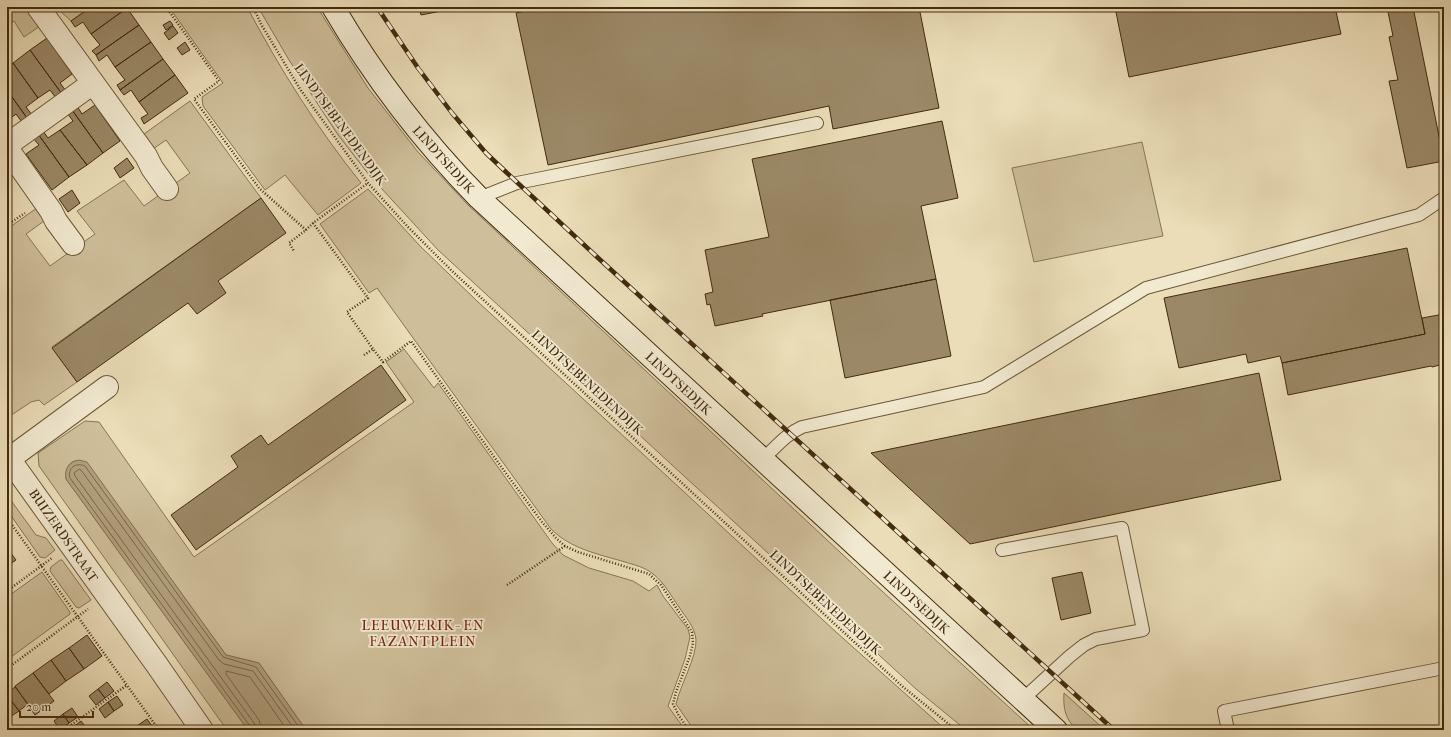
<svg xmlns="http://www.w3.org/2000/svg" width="1451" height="737" viewBox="0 0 1451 737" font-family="'IM FELL French Canon',serif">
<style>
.green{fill:#cebf9a;stroke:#887554}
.water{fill:#b1a07e;stroke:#857152}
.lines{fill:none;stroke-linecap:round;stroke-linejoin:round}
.shore{stroke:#7a6646;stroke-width:1}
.building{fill:#9a8866;stroke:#432b0f}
.service-casing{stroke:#6d5839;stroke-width:14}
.minor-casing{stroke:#6d5839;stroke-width:24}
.tertiary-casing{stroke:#6d5839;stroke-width:24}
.secondary-casing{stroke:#432b0f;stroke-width:24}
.path{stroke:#432b0f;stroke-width:2.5;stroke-dasharray:1 2;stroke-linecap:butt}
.service{stroke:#f1e9d0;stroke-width:12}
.minor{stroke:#f1e9d0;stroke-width:22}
.tertiary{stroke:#f1e9d0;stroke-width:22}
.secondary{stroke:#f1e9d0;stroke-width:22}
.rail-casing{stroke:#432b0f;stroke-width:4.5}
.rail{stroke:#f1e9d0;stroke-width:3;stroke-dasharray:9;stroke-linecap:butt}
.labels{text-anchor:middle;stroke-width:3.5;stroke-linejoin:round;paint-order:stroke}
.street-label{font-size:13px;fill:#432b0f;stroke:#f1e9d0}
.neighbourhood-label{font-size:14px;letter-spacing:1px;fill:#7a1f14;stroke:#f1e9d0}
</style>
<rect width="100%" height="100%" fill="#eaddb7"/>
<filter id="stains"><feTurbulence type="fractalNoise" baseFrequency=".005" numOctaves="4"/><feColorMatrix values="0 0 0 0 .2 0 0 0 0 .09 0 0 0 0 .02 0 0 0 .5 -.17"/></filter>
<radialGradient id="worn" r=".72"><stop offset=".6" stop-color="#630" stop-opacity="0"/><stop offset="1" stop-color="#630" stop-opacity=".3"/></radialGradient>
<path class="green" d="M7,7H31L43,24L24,37L14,21L7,26Z
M61,7H91L71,21L58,9Z
M169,7H247C280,69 317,128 361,183L318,215L285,175L265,190L203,106L202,97L223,83Z
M258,7H317L368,88L418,152L468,205L871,581L1034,730H966L916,689L438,250L370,176L338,135L289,60Z
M190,101L261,198L52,347L77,382L44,405L39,400L31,402L7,418V229L34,210L37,209L44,221L26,234L50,266L95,234L77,211L124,180L144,206L190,173L166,140L153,149L144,134Z
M1142,142L1163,236L1034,262L1012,168Z
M368,189L420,246L477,301L836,632L946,730H694L676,704C680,686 697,656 696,640C695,627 686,618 679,607C671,596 664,582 653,574C645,567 634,565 625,562C598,554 571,549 551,529L377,288L369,293L320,224Z
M404,349L434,388L438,383L552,543L563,555L589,568L633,581L649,591L657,585L663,596L688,629L690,637L685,659L668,706L685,730H306L259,663L226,655L87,463C72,456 65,465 66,479L248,730H227L39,466L38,453L85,421L99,422L194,557L414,402L386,362Z
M7,495L36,535L46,538L55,550L45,558L40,557L7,510Z
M60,560H62L91,600L79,608L76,607L50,571L51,567Z
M42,572L70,612V614L11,657L7,654V597Z
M1064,693L1105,730H1077C1065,719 1063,708 1064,693Z"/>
<path class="water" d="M79,460L87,462L226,655L259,663L306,730H248L66,479C64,469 69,462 79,460Z"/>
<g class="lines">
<path class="shore" d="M251,730L250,726L70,478C67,468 76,462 85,466L223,657L256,667L301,730
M256,730L254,723L75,476L74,473L79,469L81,470L219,660L224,664L253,671L295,730
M262,730L259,720L226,674V671L250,677L287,730"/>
</g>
<path class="building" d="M91,7H126L127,8L91,34L83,22L75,27L71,21Z
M419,7H462L421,15Z
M544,7H919L939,108L833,129L829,106L548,165L516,13Z
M1115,7H1335L1341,34L1129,77Z
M1387,7H1413L1444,161L1407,168L1389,81L1398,80L1389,37L1393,36Z
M127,8L139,25L96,55L92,51L100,45L91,34Z
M170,21L173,25L166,30L163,25Z
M139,25L151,42L115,67L107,55L99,61L96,55Z
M173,26L178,33L169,40L164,33Z
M47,38L72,74L60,83L66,91L62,94L30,50Z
M151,42L163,59L120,90L117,85L125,80L115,67Z
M185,42L190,50L182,55L177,48Z
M30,50L62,94L56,98L50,90L38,98L13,63Z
M7,58L11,64L13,63L38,98L26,107L32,115L27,118L7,90Z
M163,59L175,75L139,102L131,90L124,95L120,90Z
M175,75L188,93L144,124L141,118L148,114L139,102Z
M7,90L27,118L22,122L16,114L7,121Z
M95,105L120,141L103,153L72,110L77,106L82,114Z
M72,110L103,153L87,165L60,130L73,121L67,113Z
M942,121L958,198L921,206L936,279L762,314L763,316L715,326L710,304L707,305L705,294L713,292L705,250L769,237L752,159Z
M60,130L87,165L69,177L38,134L43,131L48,138Z
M38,134L69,177L52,190L26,154L39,145L33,138Z
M127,158L134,168L120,178L114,168Z
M72,190L80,203L68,212L59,199Z
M261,198L286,233L218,281L226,293L197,314L188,303L77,382L52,348Z
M1407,248L1425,334L1282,363L1280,356L1248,363L1246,354L1179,368L1164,298Z
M936,279L951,356L845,378L830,300Z
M1444,314V364L1432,367L1431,366L1288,395L1282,363L1425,334L1422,318Z
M381,365L406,400L196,550L171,515L238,467L231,456L261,435L268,445Z
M1259,373L1281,480L970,544L871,453Z
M7,548L16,560L7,566Z
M1082,572L1091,613L1061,620L1052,578Z
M87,635L102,656L84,669L69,648Z
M69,648L84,669L66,681L51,660Z
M51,660L66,681L49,694L33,673Z
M33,673L54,701L35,715L15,686Z
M107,682L114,691L105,698L98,689Z
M15,687L28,704L19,711L7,695V693Z
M98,689L105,698L96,705L89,696Z
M7,695L19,711L10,717L7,713Z
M117,696L123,705L114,711L108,702Z
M108,702L114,711L105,718L99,709Z
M72,708L78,717L69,723L63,714Z
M63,714L69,723L60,730L54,721Z
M147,719L155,730H131Z
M81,721L88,730H74L72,728Z"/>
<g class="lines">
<defs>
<path id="service" d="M479,198L517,183L817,123
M762,460C775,448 786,434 802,427L984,387L1146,288L1419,215L1444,198
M1002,550L1122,528L1143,630L1096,639L1084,645L1070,656L1023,699
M1228,730L1224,711L1444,668"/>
<path id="minor" d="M38,7L146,156L152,168L167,189
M7,145L93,83
M7,148L51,211L56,221L73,244
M9,459L107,387"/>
<path id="tertiary" d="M7,456L157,665L202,730"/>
<path id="secondary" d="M333,7C374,77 422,140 479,198L1056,730"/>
</defs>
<use href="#service" class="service-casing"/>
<use href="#minor" class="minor-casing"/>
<use href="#tertiary" class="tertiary-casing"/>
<use href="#secondary" class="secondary-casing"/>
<path class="path" d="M166,7L219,81L194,99L259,188L306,230L289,243L294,251
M253,7L261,24L300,89L368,183L408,227L452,271L902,686L956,730
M313,223L368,298L347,312L373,349
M7,225L25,213
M306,230L313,223L368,183
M364,355L373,349L383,362L411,341L505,472L542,522L556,538L565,546L578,552L649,574L661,585L692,632L693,643L690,656L676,692L673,704L679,716L689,730
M7,518L159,730
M507,585L565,546
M7,591L52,558
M7,663L9,667L88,609
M64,730L127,685"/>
<use href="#service" class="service"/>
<use href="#minor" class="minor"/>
<use href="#tertiary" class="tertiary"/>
<use href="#secondary" class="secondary"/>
<defs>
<path id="rail" d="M377,7L418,68L452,113L486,153L506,172L596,256L1114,730"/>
</defs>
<use href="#rail" class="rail-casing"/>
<use href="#rail" class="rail"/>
</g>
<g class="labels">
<g class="street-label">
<text transform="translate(341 124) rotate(54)" y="5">LINDTSEBENEDENDIJK</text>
<text transform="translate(444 159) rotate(48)" y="5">LINDTSEDIJK</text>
<text transform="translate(588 382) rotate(43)" y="5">LINDTSEBENEDENDIJK</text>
<text transform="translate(679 383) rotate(43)" y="5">LINDTSEDIJK</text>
<text transform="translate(64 535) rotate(55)" y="5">BUIZERDSTRAAT</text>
<text transform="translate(826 602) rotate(43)" y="5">LINDTSEBENEDENDIJK</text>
<text transform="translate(917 602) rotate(43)" y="5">LINDTSEDIJK</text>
</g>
<g class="neighbourhood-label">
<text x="423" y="630">LEEUWERIK- EN<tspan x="423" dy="16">FAZANTPLEIN</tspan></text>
</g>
</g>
<rect width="1451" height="737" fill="none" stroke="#eaddb7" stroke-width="24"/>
<rect x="8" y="8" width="1435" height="721" fill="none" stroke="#432b0f" stroke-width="2"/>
<rect x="12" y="12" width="1427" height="713" fill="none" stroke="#432b0f"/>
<path d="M20 711v6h73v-6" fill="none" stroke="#432b0f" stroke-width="2"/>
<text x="26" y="711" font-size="12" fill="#432b0f" stroke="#f1e9d0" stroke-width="3" paint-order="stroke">20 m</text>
<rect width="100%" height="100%" filter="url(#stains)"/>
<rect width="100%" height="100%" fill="url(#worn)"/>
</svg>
